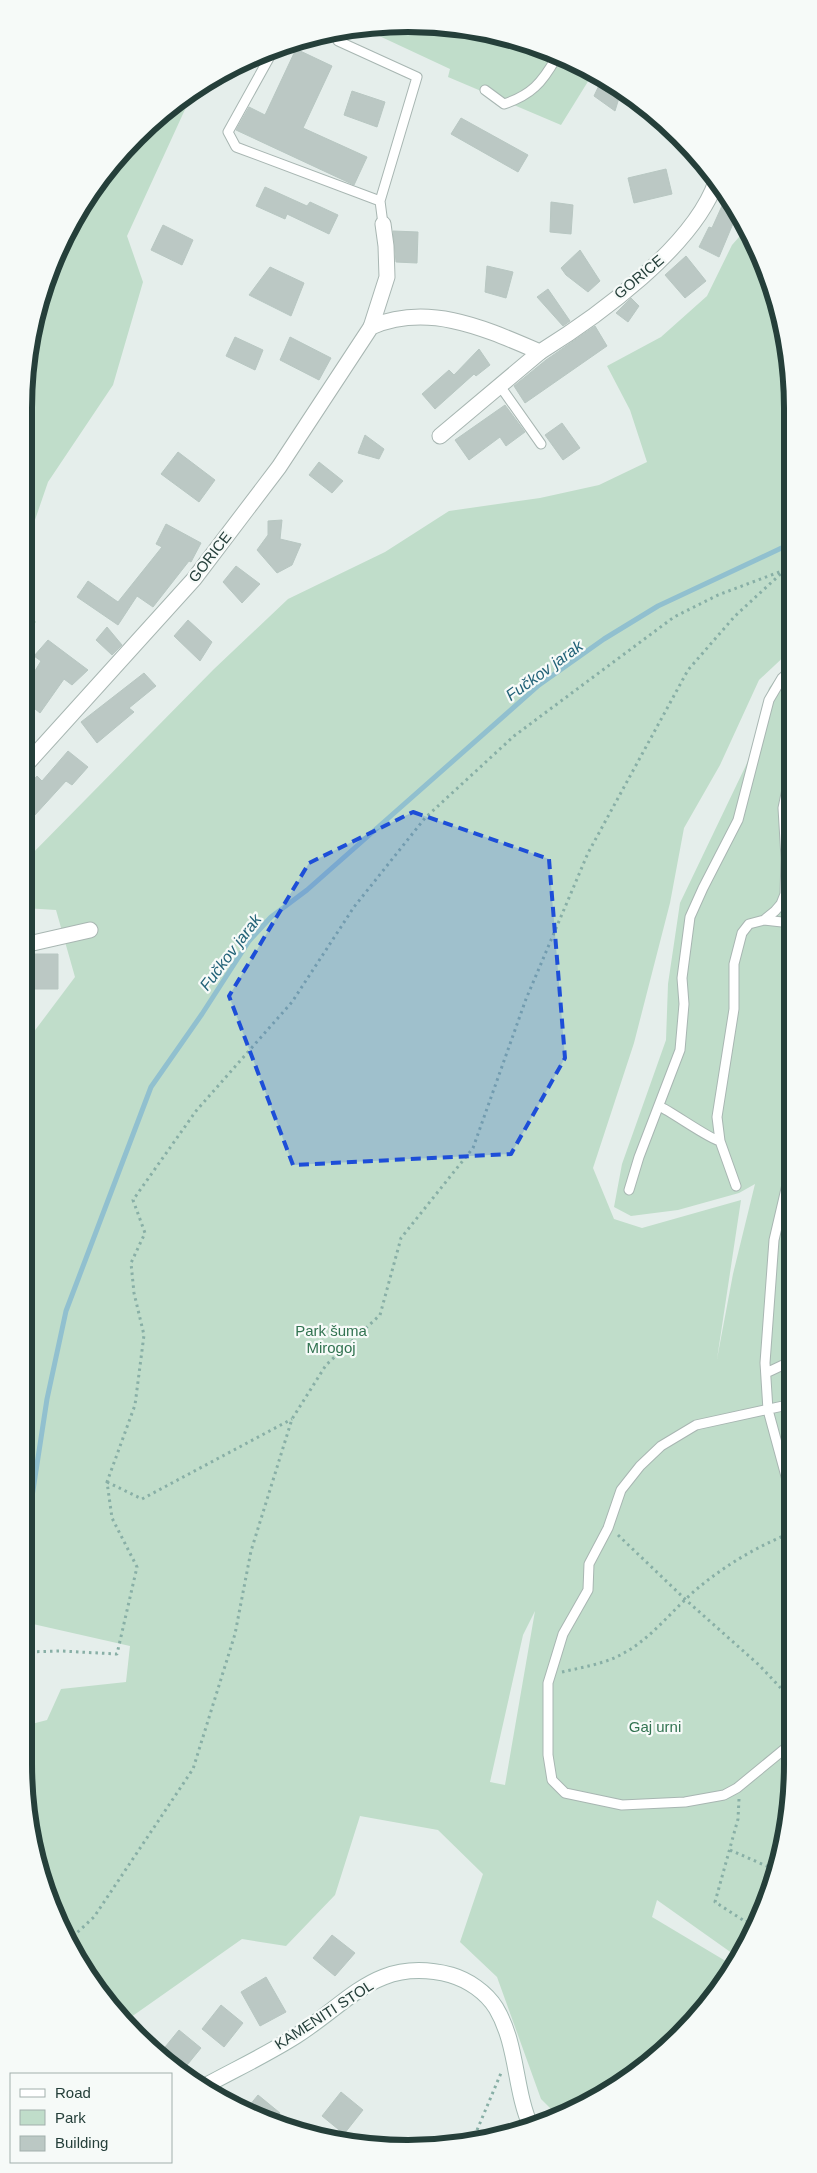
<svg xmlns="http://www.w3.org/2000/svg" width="817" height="2173" viewBox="0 0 817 2173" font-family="Helvetica,sans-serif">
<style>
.green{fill:#c0ddca;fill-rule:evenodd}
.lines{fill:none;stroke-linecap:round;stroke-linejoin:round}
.stream{stroke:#91c0cf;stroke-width:5}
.building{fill:#bbc8c4;stroke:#b8c7c2}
.service-casing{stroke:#a8b6b2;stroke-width:11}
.minor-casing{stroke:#a8b6b2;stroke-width:17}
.tertiary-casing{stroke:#a8b6b2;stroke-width:17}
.secondary-casing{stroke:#a4b9b3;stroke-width:17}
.path{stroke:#88afa6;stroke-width:3;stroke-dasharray:2.5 4;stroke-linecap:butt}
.service{stroke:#fff;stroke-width:9}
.minor{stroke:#fff;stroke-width:15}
.tertiary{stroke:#fff;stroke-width:15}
.secondary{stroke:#fff;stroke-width:15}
.marked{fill:#1d4ed8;fill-opacity:0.2;stroke:#1d4ed8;stroke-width:4;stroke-dasharray:10 6;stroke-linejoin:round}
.labels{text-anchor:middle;stroke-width:4.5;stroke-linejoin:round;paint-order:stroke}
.street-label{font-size:15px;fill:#253f3a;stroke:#f6faf8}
.park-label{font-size:15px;fill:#327351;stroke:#f6faf8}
.water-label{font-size:16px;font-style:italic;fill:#226278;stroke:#f6faf8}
.rim{fill:none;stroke:#253f3a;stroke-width:6}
</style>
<rect width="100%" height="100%" fill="#e5eeeb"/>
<path class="green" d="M434,25L508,37L592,75L561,125L448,77L450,69L360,27Z
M193,92L127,236L143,282L113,385L48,482L24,552V409L37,309L64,238L103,174L155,119Z
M747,228L754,239L790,358L791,650L759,680L720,765L684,828L670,903L634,1043L593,1168L614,1219L642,1228L741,1200L717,1359L733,1274L755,1184L739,1193L678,1210L631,1216L614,1207L622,1164L666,1040L668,984L680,903L748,761L769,688L791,659L793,1765C785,1827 781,1908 736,1956L657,1900L652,1917L734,1966L714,1998L622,2085L560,2118L541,2099L497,1977L460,1942L483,1874L438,1830L360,1816L335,1895L286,1946L242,1939L124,2022L75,1957L44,1888L24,1765V1726L47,1720L61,1689L126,1682L130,1646L24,1622V1125L34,1113L24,1072V1045L75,977L56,910L24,908V862L214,669L288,599L385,552L449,511L540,498L599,485L647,462L630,410L607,366L661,337L707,296L732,245ZM535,1611L505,1785L490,1782L523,1635Z
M24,606L36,622L24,637Z"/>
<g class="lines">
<path class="stream" d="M24,1549L47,1399L66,1311L151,1087L202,1014L249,941L271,917L307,890L539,685L604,639L658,606L790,544"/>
</g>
<path class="building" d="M296,49L332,66L303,128L367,157L354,185L236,130L249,107L265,115Z
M602,79L622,88L615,111L594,96Z
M352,91L385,102L377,127L344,115Z
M461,118L528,155L518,172L451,134Z
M666,169L672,194L634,203L628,178Z
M265,187L307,206L310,202L338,215L329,234L287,214L285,219L256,206Z
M726,197L737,214L719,257L699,247L709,227L712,228Z
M551,202L573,205L571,234L550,232Z
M163,225L193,240L182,265L151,250Z
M393,231L418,232L417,263L396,262Z
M580,250L600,281L588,292L566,275L561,268Z
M686,256L706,281L685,298L665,275Z
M487,266L513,272L506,298L485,292Z
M270,267L304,283L291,316L249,295Z
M548,289L570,321L563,326L537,297Z
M631,298L639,306L628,322L616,313Z
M595,326L607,346L525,403L514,386L546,360Z
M235,337L263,350L255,370L226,356Z
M290,337L331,358L319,380L280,360Z
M479,349L490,365L476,376L474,374L435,409L422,394L449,370L454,375Z
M505,405L525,432L506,446L500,437L469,460L455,440Z
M562,423L580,448L563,460L545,435Z
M365,435L384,449L379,459L358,453Z
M178,452L215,480L199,502L161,474Z
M319,462L343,481L332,493L309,475Z
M282,520L280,539L301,544L292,565L277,573L257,550L268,535V521Z
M166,524L201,543L191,562L189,561L153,607L137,596L118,625L77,597L88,581L118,602L162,547L156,544Z
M236,566L260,584L242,603L223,582Z
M188,620L212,642L200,661L174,636Z
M107,627L122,645L112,655L96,640Z
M48,640L88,670L72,685L64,679L40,713L24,700V689L41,661L34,656Z
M144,673L156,686L129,708L134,712L97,743L81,722Z
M68,751L88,767L72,785L66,781L34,816L24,808V791L37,776L42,781Z
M27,954H58V989H27Z
M332,1935L355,1953L335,1976L313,1958Z
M266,1977L286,2012L260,2026L241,1992Z
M221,2005L243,2023L224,2047L202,2029Z
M179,2030L201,2048L183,2070L161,2052Z
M341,2092L363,2110L344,2134L322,2116Z
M258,2095L280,2113L272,2123L245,2111Z"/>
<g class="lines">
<defs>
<path id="service" d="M338,41L417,77L380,201L383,224
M274,49L228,132L236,147L380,201
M485,90L504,104C531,95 542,83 556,58
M500,386L541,444
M764,920L791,923
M659,1106C672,1112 711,1140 720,1141
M792,1163L774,1240L765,1363L768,1410L793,1502
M736,1186L720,1141L717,1117L734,1009V964L742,933L749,924L764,920L775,911L781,904L785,894L786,858L783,808L789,780L791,748
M629,1190L639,1157L680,1050L684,1004L682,978L690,917L703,888L738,820L769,700L782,678L791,670
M766,1373L785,1364L792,1356
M792,1404L696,1425L661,1446L640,1466L621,1490L608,1528L589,1564L588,1590L563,1634L556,1657L548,1683V1755L552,1780L565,1793L622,1805L685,1802L724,1795L737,1788L793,1742"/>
<path id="minor" d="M371,327L387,277L386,246L383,224
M440,436L540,352
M24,945L90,930"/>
<path id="tertiary" d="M24,767L194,579L279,467L371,327C429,302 486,329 540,352C598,316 693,247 716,182"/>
<path id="secondary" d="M203,2087C234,2070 266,2055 296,2036C351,2001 378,1956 451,1975C468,1980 486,1992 496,2008C518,2045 514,2089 531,2127"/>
</defs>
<use href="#service" class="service-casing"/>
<use href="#minor" class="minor-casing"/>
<use href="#tertiary" class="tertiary-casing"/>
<use href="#secondary" class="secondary-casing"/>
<path class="path" d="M107,1482L142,1499L292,1419
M618,1535L686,1600L759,1665L793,1701
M24,1652L61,1651L117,1654L137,1567L112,1518L107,1482L135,1405L144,1335L134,1293L131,1263L145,1233L133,1200L196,1111L292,1002L354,907L425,818L514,736L674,617L718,595L790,568
M562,1672C583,1667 605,1664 624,1653C653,1637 673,1609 698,1588C727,1564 758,1546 793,1532
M739,1799L738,1819L715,1902L746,1922L762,1912
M730,1850L778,1871
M68,1941L94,1917L193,1769L235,1634L251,1551L292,1419L326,1365L380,1315L401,1238L473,1148L526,999L588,853L688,670L735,616L786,569
M472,2142L501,2073"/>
<use href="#service" class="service"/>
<use href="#minor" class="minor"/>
<use href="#tertiary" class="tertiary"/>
<use href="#secondary" class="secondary"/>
</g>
<path class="marked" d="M413,812L549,859L565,1058L511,1154L293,1165L229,996L309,863Z"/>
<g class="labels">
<g class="street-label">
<text transform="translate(639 277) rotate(-40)" y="5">GORICE</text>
<text transform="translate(210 557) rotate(-52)" y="5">GORICE</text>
<text transform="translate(324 2015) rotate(-33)" y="5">KAMENITI STOL</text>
</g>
<g class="park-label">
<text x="331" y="1336">Park šuma<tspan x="331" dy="17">Mirogoj</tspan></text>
<text x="655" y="1732">Gaj urni</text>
</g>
<g class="water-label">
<text transform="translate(544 670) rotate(-36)" y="6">Fučkov jarak</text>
<text transform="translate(230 952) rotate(-53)" y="6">Fučkov jarak</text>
</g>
</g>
<path d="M0 0H817V2173H0ZM408 32H408A376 376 0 0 1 784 408V1764A376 376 0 0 1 408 2140H408A376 376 0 0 1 32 1764V408A376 376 0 0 1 408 32Z" fill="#f6faf8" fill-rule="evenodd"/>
<path class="rim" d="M408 32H408A376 376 0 0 1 784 408V1764A376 376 0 0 1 408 2140H408A376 376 0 0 1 32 1764V408A376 376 0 0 1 408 32Z"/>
<rect x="10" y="2073" width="162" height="90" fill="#f6faf8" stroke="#a2afac"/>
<rect x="20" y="2089" width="25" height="8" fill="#ffffff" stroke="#a2afac"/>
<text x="55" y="2098" font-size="15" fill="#253f3a">Road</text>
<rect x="20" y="2110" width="25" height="15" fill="#c0ddca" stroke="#a2afac"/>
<text x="55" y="2123" font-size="15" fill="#253f3a">Park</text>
<rect x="20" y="2136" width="25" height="15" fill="#bbc8c4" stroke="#a2afac"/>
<text x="55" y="2148" font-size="15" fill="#253f3a">Building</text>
</svg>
